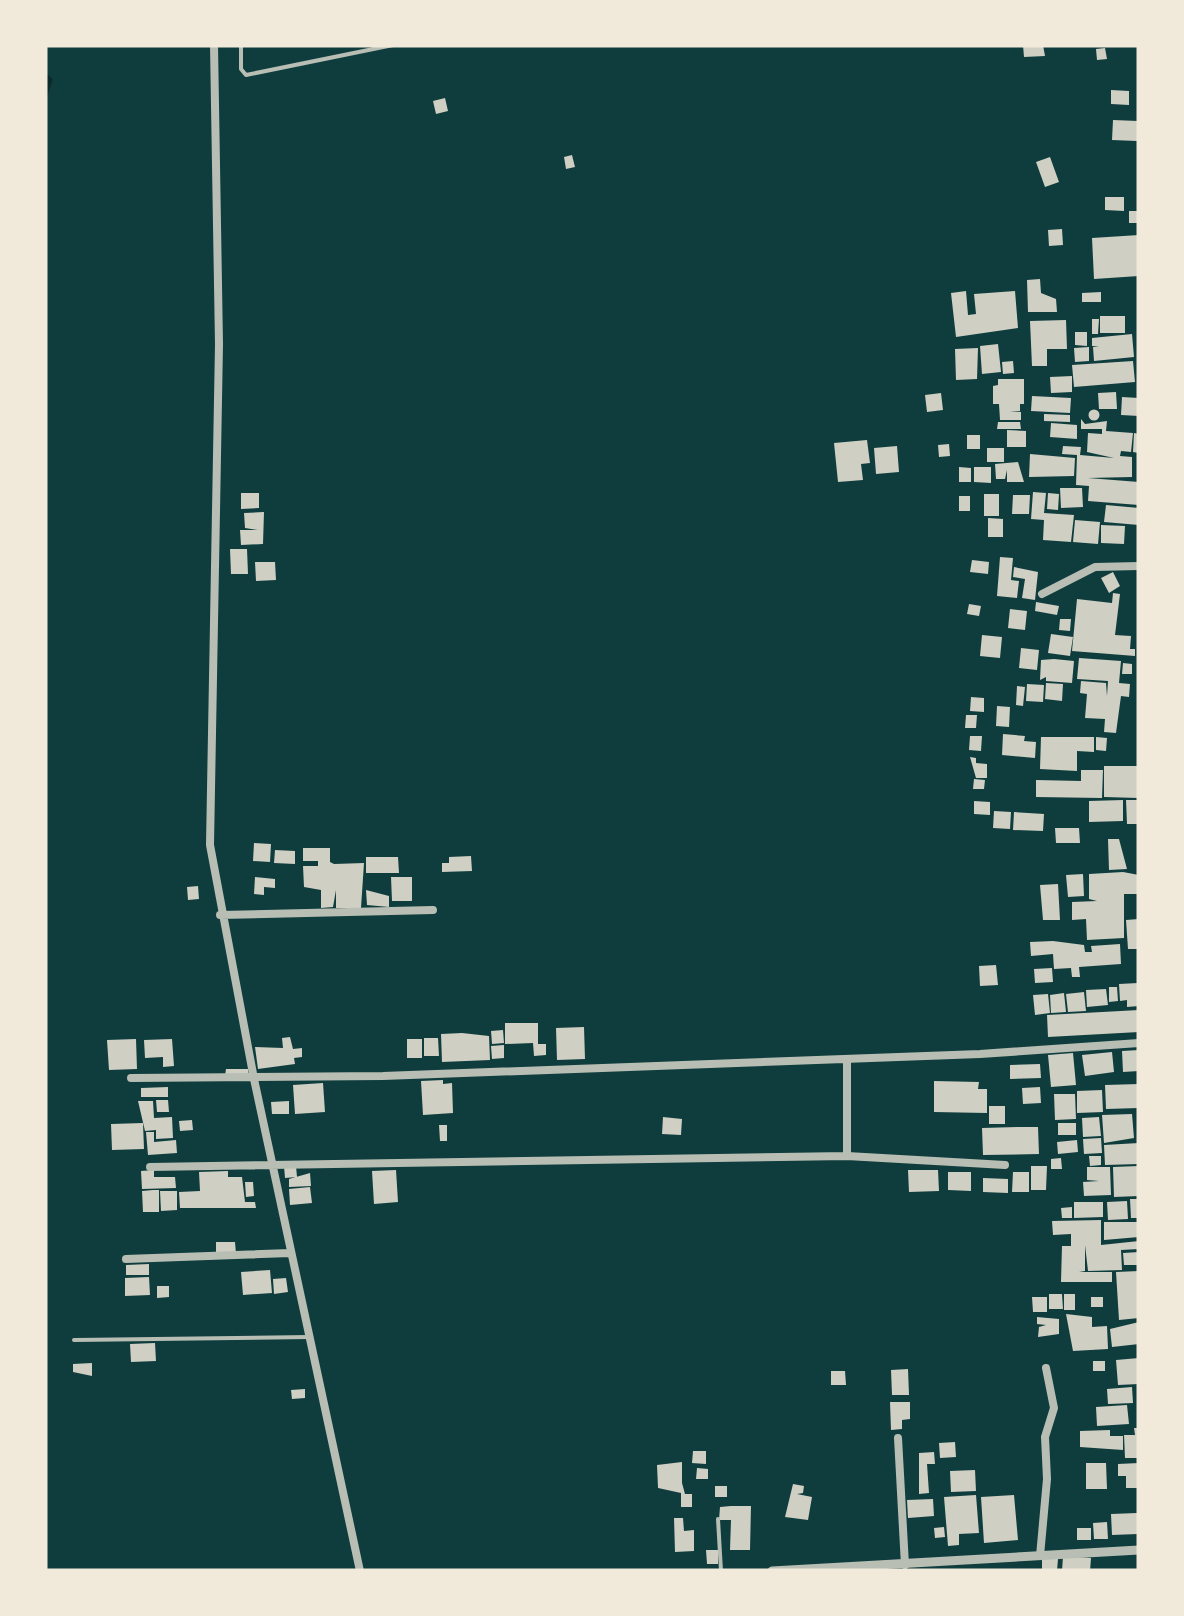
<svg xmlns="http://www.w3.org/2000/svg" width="1184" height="1616" viewBox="0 0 1184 1616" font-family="'Work Sans',sans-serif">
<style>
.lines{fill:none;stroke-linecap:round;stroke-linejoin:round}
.stream{stroke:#0a2a2b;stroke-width:5}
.building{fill:#cfcfc3}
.service{stroke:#b8beb3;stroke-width:4}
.minor{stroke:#b8beb3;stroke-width:8}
.tertiary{stroke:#b8beb3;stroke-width:9}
</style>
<rect width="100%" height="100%" fill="#0f3d3e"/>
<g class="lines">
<path class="stream" d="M45,75L50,80L45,95"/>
</g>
<path class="building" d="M1023,45H1043L1045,56L1024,57Z
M1105,48L1107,59L1097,60L1096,49Z
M1111,90L1129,91V105L1111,104Z
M445,98L448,111L436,114L433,101Z
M1113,120L1138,121L1137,141L1112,140Z
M572,155L575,167L566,169L564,157Z
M1050,157L1059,182L1045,187L1036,162Z
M1105,197H1124V211L1105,210Z
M1129,211H1139V223H1129Z
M1062,229L1063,245L1049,246L1048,230Z
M1139,235V276L1094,279L1092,238Z
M1040,279L1041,293L1056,299L1057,312H1028L1027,280Z
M966,291L968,315L976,314L974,294L1015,291L1018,328L956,337L951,293Z
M1101,292V302H1082V293Z
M1100,316H1125V333H1100Z
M1092,319H1099L1098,334H1092Z
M1066,320L1067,349H1047V366H1032L1030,321Z
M1075,332H1087V346L1075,345Z
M1132,334L1134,357L1094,361L1093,347L1099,346H1092V338Z
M998,344L1001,372L982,374L980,346Z
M1089,347V361L1075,362L1074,348Z
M978,348L977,379L956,380L955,349Z
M1013,361L1014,373L1003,374L1002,362Z
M1133,361L1135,382L1074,387L1072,365Z
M1072,376V392L1051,393L1050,377Z
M998,379H1024V404H1020V411H1010L1021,412V420H1000L999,404H993V386L998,385Z
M1116,392L1117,409H1099L1098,393Z
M941,393L943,410L927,412L925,395Z
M1032,396L1071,398L1070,413L1031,411Z
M1122,397L1139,398V416L1121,415Z
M1088.5 415a5.5 5.5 0 1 1 11 0a5.5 5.5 0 1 1-11 0Z
M1044,414L1070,415V422L1044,421Z
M1081,419L1085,424L1107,421L1106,431L1133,433L1131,452L1121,451L1120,456L1132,457V477L1088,478L1139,482V505L1088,501L1089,486L1076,485L1077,455L1062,454L1063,446L1081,447L1080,455L1114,458L1087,452L1088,433L1102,434V429H1081Z
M998,422H1020L1021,429H997Z
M1051,423L1077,425V439L1050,437Z
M1007,430L1026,431V447H1007Z
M1134,433L1139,434V453L1133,452Z
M967,435H980V449H967Z
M867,440L870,463L861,464L863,480L838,482L834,443Z
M949,444L950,456L939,457L938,445Z
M897,446L899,472L876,474L874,448Z
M987,448H1004V462H987Z
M1030,454L1075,458L1074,476L1029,477Z
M1018,462L1024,482H1007V470L1005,479H996L995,464Z
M959,467L971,468V482H959Z
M974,467H991V483L974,482Z
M1060,488H1082L1083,507L1061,508Z
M1033,492L1046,493L1044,513L1074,515L1071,542L1043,540L1044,520L1031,519Z
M241,493H259V508L241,509Z
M1048,493L1059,494L1058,510L1047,509Z
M984,494H999V516H984Z
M1013,495H1030L1029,514H1012Z
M959,496H970V511H959Z
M1106,505L1139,508V525L1104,522Z
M264,512L263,544L241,545L240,530H258L245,528L244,513Z
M988,518L1003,519V537H988Z
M1075,520L1100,522L1098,544L1073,542Z
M1101,525L1125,526L1124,544L1101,543Z
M230,549H247L248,574H231Z
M1000,557L1013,558L1011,580L1019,581L1017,598L997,596Z
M972,560L989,562L988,574L970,572Z
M255,562H275L276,580L256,581Z
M1014,567L1038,572L1035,600L1022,598L1025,579L1013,577Z
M1113,572L1120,586L1109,593L1101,578Z
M1113,593L1120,594L1115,635L1131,636L1130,649H1135V656L1072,651L1077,599L1112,603Z
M1036,602L1059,606L1057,615L1035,611Z
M969,604L981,606L979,616L967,614Z
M1010,609L1027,611L1025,630L1008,628Z
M1060,619H1071L1070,631L1059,630Z
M1051,634L1073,637L1070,656L1048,653Z
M982,635L1002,637L1000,658L980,656Z
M1021,648L1039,650L1037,670L1019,668Z
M1079,658L1121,661L1119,683L1130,684L1129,697L1121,696L1116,733L1104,732L1105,719L1085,718L1087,694L1080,693L1081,681L1106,683L1107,696L1108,681L1077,679Z
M1054,659L1074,661L1072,683L1046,681V677L1040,680L1041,660Z
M1123,663L1132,664V674H1122Z
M1046,683L1063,684L1062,701L1045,699Z
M1027,684L1044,685L1043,702L1026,701Z
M1017,686L1025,687L1023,706L1016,705Z
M971,697L984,698V712L970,711Z
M997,706L1010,707L1009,727L996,726Z
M966,715H977L976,728H965Z
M1003,734L1025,736L1024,741L1036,742L1035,758L1002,755Z
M970,736H982L981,751L969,750Z
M1041,737H1094V752L1077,751V771L1040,769Z
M1096,737L1107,738L1106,751L1096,750Z
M970,757L976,758V763L987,764V778H976Z
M1104,766H1139V798L1104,797Z
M1081,770H1103L1102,798L1036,797V780L1081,781Z
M974,779L985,780L984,789H973Z
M1123,800V821L1089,822V801Z
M1126,800H1137L1138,824H1127Z
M974,801L990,802V815L974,814Z
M994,811L1011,812L1010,829L993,828Z
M1014,812L1044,814L1043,831L1013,830Z
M1055,828H1079L1080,843H1056Z
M1108,839H1119L1127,869L1109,870Z
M254,843L271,844L270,862L253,861Z
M303,848H330V862L334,864L364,863L361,908H336V890L333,907L321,908V890L304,887L303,866H318V861H303Z
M275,850L295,851V864L274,863Z
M471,856L472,871L442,872V863H449V857Z
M366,857H398L399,873H366Z
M1123,872L1139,875V894H1124V938L1087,940L1086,919L1072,920V902L1097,901L1089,899V874Z
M1083,874L1084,896L1068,897L1066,875Z
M255,877L275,879V888L264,887V895L254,894Z
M391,877H412V901H392Z
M1058,884L1060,920H1043L1040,885Z
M198,886L199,899L188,900L187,887Z
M366,890L389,896V907L367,905Z
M1139,919V949H1128L1126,920Z
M1053,941L1084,945L1085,952H1092L1091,946L1120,944L1121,964L1079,967L1080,977H1072L1071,968L1054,969L1053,954L1031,956L1030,942Z
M996,965L998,985L980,986L979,966Z
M1052,968L1053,982L1035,983L1034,969Z
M1138,983L1139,1006L1127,1007V1000L1120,1001L1119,984Z
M1109,987H1117L1118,1001L1109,1002Z
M1106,989L1108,1005L1087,1007L1086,990Z
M1084,992L1086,1011L1068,1012L1066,994Z
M1064,993L1066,1012L1051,1013L1050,995Z
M1048,994L1050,1013L1035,1015L1033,995Z
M1139,1010V1032L1048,1037L1047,1015Z
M505,1023H538V1044H546V1055L534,1056L533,1043L505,1044Z
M584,1027L585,1059L557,1060L556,1028Z
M503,1030L504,1043L492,1044L491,1031Z
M462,1033L489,1036L490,1060L442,1062L441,1034Z
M290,1037L293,1049L302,1048V1057L294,1058L295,1064L258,1069L255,1047L283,1048L282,1038Z
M424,1038H438L439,1056H424Z
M136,1039L137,1069L109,1070L107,1040Z
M172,1039L174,1066L163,1067V1057L145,1058L144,1040Z
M407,1039H422V1058H407Z
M504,1045V1058L492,1059L491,1046Z
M1139,1050V1071L1123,1072L1122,1051Z
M1112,1052L1114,1072L1085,1076L1082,1055Z
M1073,1053L1076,1085L1051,1087L1048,1055Z
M1040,1064L1041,1078L1010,1079V1065Z
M226,1069H248L249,1077L225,1076Z
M443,1080V1084L452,1083L453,1113L423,1115L421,1081Z
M934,1081L979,1082L978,1089H987V1113L934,1112Z
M323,1083L325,1112L295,1114L293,1085Z
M1139,1084V1108L1106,1109L1105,1085Z
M168,1087V1097H141V1088Z
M1040,1087L1041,1103L1023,1104L1022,1088Z
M1102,1090L1103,1112L1077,1113V1091Z
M1054,1094H1075L1076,1119L1055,1120Z
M156,1100H168L169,1112H157Z
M138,1101H153L154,1118L172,1117L173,1138L156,1139V1130L145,1131Z
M289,1101V1114H272L271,1102Z
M989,1106H1005V1124H989Z
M1132,1114L1134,1138L1104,1143L1102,1115Z
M663,1117L682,1119L681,1135L662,1134Z
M1099,1117L1101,1136L1083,1137L1082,1118Z
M192,1120L193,1130L180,1131L179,1121Z
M143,1123L144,1149L112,1150L111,1124Z
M1058,1123H1076V1135H1058Z
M439,1125H447V1141H440Z
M1017,1127H1038L1039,1154L983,1155L982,1128Z
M146,1132H154V1142L176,1140L177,1153L148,1155Z
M1101,1138L1102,1153L1084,1154L1083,1139Z
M1077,1140L1078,1152L1058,1154L1057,1142Z
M1139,1143V1164L1105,1165L1104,1145Z
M1089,1156H1101V1165L1090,1166Z
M1061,1158L1062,1169H1051V1159Z
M284,1166H296L297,1177L285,1178Z
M1031,1166H1047L1046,1190H1031Z
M1139,1166V1196L1114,1197L1113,1167Z
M1087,1167H1110L1111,1195L1084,1196L1083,1182L1099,1181L1087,1180Z
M154,1170V1177H175L176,1188L142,1189L141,1171Z
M396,1170L398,1202L374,1204L372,1171Z
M908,1170H938L939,1191L909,1192Z
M228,1171V1177H242L245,1202H255L256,1208H180L179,1192L200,1191L199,1172Z
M948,1172H971V1191L948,1190Z
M1013,1172H1029V1192H1012Z
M310,1173L311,1186L289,1187V1179Z
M983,1178L1008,1179V1193L983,1192Z
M245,1182H253L254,1196L246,1197Z
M310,1187L312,1203L290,1205L289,1189Z
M153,1190H159V1212H143L142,1191Z
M160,1191H177V1210L161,1211Z
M1130,1199H1139V1218H1131Z
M1127,1201L1128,1219L1108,1220L1107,1202Z
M1074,1202H1103V1217L1074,1218Z
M1072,1207V1218H1062L1061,1208Z
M1101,1220V1245L1139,1241V1249L1121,1250L1122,1270L1088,1271L1085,1245V1271L1079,1272H1112V1282H1061L1062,1246H1071V1234L1053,1235L1052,1221Z
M1104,1222H1139V1237L1104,1240Z
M216,1242H235L236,1254H216Z
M1139,1252V1265H1124L1123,1253Z
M149,1264V1275H126V1265Z
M270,1270L272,1293L243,1295L241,1272Z
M1139,1271V1318L1119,1320L1116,1272Z
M149,1277L150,1295L125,1296V1278Z
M286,1278L288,1292L274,1294L273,1279Z
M157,1286H169V1297L157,1298Z
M1049,1294H1062L1063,1309H1049Z
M1064,1294H1075V1310H1064Z
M1032,1297H1047V1312H1033Z
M1091,1297H1103V1307H1091Z
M1066,1314L1092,1317V1327L1107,1326L1108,1349L1073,1351Z
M1037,1317L1059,1319V1334L1038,1337L1039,1327L1046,1325L1037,1324Z
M1139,1322V1344L1112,1347L1110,1329Z
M155,1343L156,1361L131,1362L130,1344Z
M1139,1358V1384L1118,1385L1116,1360Z
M1093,1361H1105V1371H1093Z
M92,1363V1376L73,1372V1364Z
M908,1369L909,1395H892L891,1370Z
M831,1371H845L846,1385H831Z
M1132,1387L1133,1403L1108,1404L1107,1389Z
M305,1389V1398L292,1399L291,1390Z
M890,1402H910V1419L902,1420V1429L891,1430Z
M1127,1405L1129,1424L1097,1426L1096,1407Z
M1134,1428H1139V1458H1125L1124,1435H1135Z
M1110,1430V1436H1123V1450L1080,1447V1431Z
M955,1442L956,1457L940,1458L939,1443Z
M693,1451H706V1464L692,1463Z
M934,1452L935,1464H927L929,1493L919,1494V1453Z
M682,1462V1483L685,1494H692V1507H681V1493L658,1488L657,1465Z
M1086,1463H1106L1107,1489H1086Z
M1139,1463V1488H1126V1476H1118V1464Z
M697,1468L708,1469V1479H696Z
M975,1470L976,1491L951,1492L950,1471Z
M793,1484L804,1486L803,1493L797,1494L812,1497L808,1520L785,1517Z
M715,1486H727V1497H715Z
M976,1495L979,1533L959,1534V1545L948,1546L944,1497Z
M1014,1495L1018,1540L984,1543L981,1497Z
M933,1499L934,1516L908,1518L907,1500Z
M731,1506H751L750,1550H730L731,1520H719L720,1507Z
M1137,1513L1138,1534L1112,1535L1111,1514Z
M674,1518H683L684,1531L694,1530V1551L675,1552Z
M1107,1522L1108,1539H1094L1093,1523Z
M944,1527L945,1537L935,1538L934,1528Z
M1077,1528H1091V1540H1077Z
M706,1550H718V1564H707Z
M1063,1556L1091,1558L1090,1571H1062Z
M1042,1558L1058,1559L1057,1571H1042Z"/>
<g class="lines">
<path class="service" d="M241,45V69L246,75L393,45
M74,1340L309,1337
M718,1519L721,1571"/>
<path class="minor" d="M214,45L219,344L210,845L254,1079L360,1571
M1042,594L1095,567L1139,566
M220,915L433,910
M847,1059V1156L1005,1165
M131,1078L383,1076L980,1054L1139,1043
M150,1167L847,1156
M126,1259L290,1253
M898,1438L905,1565
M1040,1556L1047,1479L1045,1437L1054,1408L1046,1368"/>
<path class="tertiary" d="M772,1571L1139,1550"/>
</g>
<rect width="1184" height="1616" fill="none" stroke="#f1e9da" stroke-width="95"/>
</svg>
